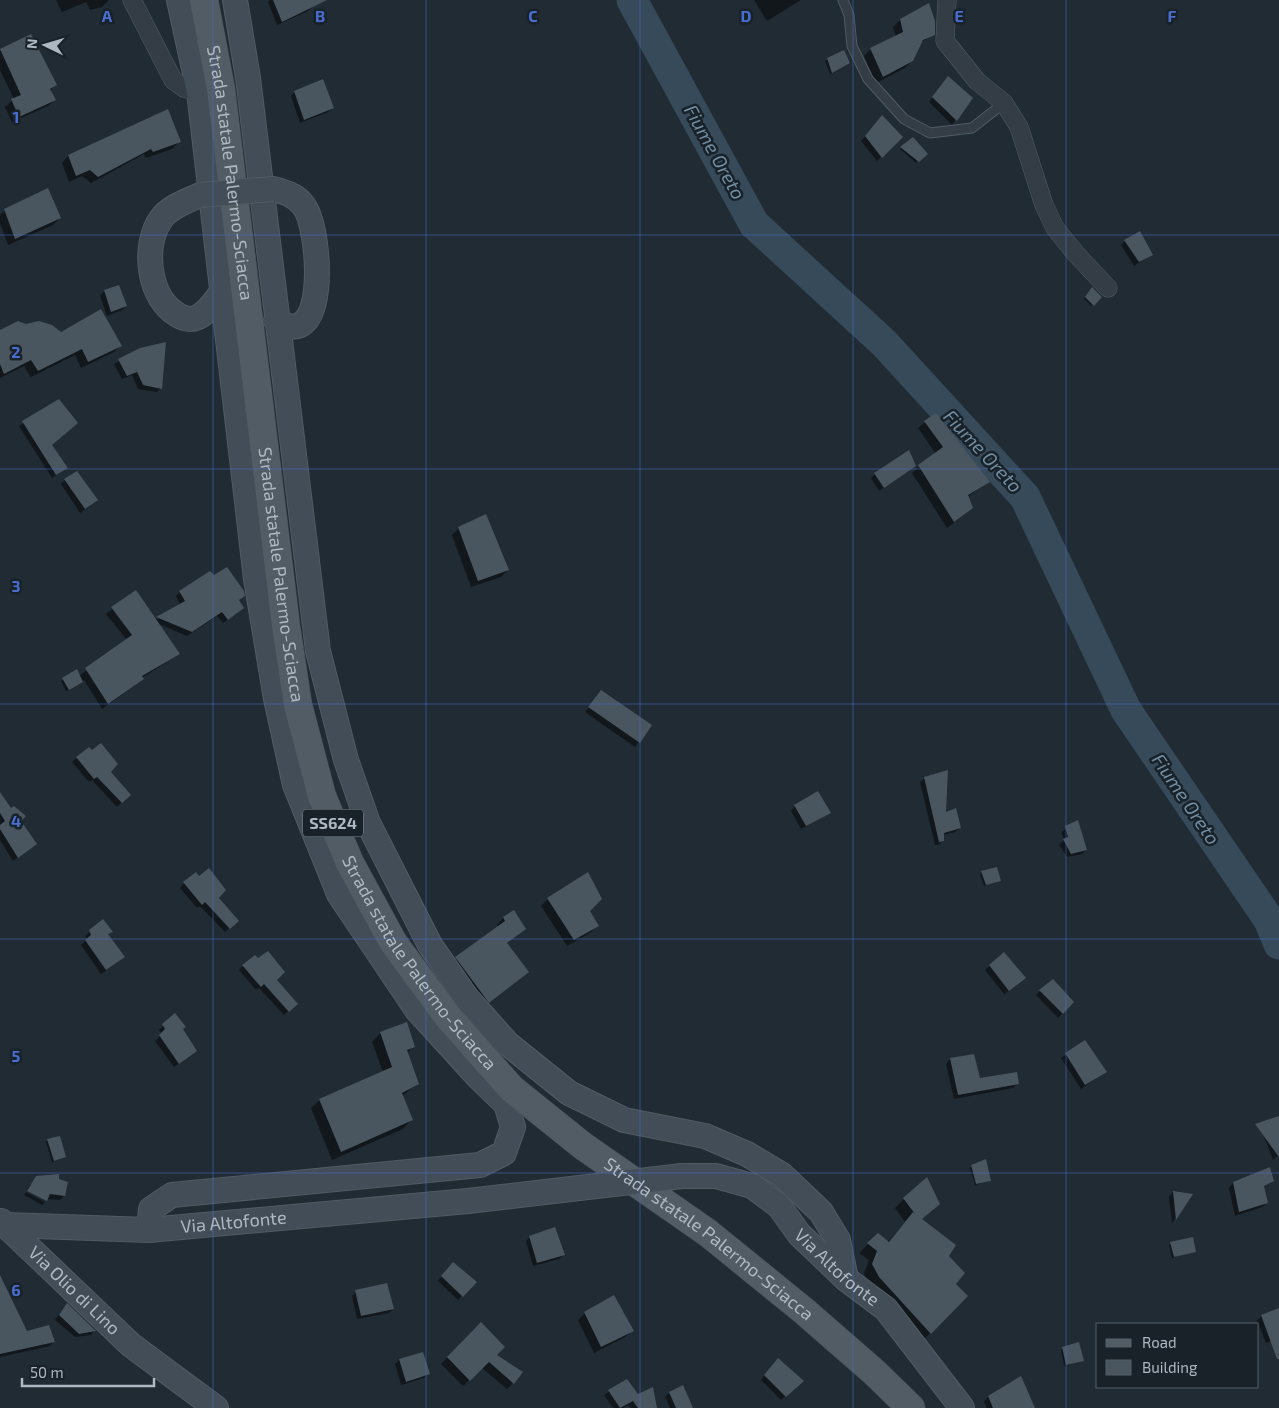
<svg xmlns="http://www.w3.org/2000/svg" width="1279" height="1408" viewBox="0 0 1279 1408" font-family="'Exo 2',sans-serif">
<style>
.shadow{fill:#0007}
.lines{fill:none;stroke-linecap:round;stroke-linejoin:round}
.river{stroke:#364a5a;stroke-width:31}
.building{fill:#495660}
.lane-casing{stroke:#515b63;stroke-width:11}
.street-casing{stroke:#515b63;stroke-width:19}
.secondary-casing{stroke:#515b63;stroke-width:26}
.primary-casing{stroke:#3d464e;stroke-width:29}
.lane{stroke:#343d45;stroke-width:9}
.street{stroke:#343d45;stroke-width:18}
.secondary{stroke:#424d57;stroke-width:24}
.primary{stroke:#525c65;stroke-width:28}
.secondary-bridge-casing{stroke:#515b63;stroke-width:26;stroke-linecap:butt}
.secondary-bridge{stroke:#424d57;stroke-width:24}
.grid{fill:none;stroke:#486ed1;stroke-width:1;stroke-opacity:0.55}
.labels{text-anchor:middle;stroke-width:5;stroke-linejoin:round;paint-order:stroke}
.shield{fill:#1a2229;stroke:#828b94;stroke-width:1}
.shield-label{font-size:16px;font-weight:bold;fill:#aeb8c2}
.street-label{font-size:18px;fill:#aeb8c2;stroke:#1a2229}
.water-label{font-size:19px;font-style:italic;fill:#708da3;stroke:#1a2229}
.grid-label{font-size:16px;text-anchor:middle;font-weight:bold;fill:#486ed1;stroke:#1a2229;stroke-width:5;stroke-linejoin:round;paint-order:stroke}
</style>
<rect width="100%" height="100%" fill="#212b34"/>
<path class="shadow" d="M56,0H108V1L102,7L90,10L86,2L62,12Z
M270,0H311L312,6L308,11L277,25L268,2Z
M754,0H801L767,21Z
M900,20L933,34L919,44L912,61L905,68L876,83L864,56L871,49L896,37L893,27Z
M31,35L56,84L50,91L55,100L48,106L12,122L5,107L14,99L0,70V51Z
M844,51L846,65L830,74L825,61Z
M948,78L971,98L952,125L929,102Z
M295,92L332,108L328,112L300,123L291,96Z
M878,121L901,137L877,161L861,141Z
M913,139L926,153L916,163L900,149Z
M179,142L172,149L146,158L144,154L91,183L82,176L69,182L62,163L68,156Z
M5,210L60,218L53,225L8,245L0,223V215Z
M1125,241L1151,255L1134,266L1121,245Z
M1091,290L1101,297L1092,306L1084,299Z
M104,291L126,306L122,310L107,316L100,296Z
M0,332L61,334L120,346L114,352L81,368L75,355L31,377L24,366L0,378Z
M141,350L161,388L157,392L138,389L132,375L122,379L114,364Z
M59,400L51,445L66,468L52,478L19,426Z
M925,422L988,482L967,497L972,508L947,528L912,473L936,454L918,428Z
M914,466L879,491L871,478L875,474Z
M65,480L92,504L80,513L61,484Z
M459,528L508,570L501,577L471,587L452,535Z
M135,592L155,620L180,605L176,596L180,592L237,601L238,613L223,623L217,616L187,636L157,623L179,654L142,678L137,684L102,709L84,680L66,691L61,681L76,671L79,676L127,640L106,614Z
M597,696L651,725L635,747L585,712Z
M88,748L129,795L117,807L92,780L89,782L72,762Z
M925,778L944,814L960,828L955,832L943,835V841L938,845H935L920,782Z
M0,794L36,844L13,861L0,840Z
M795,806L829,813L801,829L791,811Z
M1077,822L1086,850L1082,854L1067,857L1059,845L1064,840L1061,832Z
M982,872L1000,880L984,886L980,874Z
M184,883L217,898L237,921L225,932L200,906L197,908L180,888Z
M548,899L589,911L598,925L591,932L567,946L541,906Z
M514,912L524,929L506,944L521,978L483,1008L450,965L498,927L497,925L503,918Z
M103,921L111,931L107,935L119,961L101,974L81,945L87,939L85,936Z
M1004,954L1020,982L1004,994L985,970Z
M243,966L296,1004L284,1015L259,988L256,990L239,970Z
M1040,991L1073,1002L1058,1018L1036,995Z
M175,1015L191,1055L174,1067L155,1041L162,1034L159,1030Z
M380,1033L414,1046L407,1053L417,1084L402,1096L411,1120L403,1129L332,1160L311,1108L320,1100L383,1072L372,1042Z
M1085,1042L1105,1072L1081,1089L1061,1058Z
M973,1056L980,1079L1017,1084L1013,1088L954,1099L946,1064L950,1059Z
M1279,1121V1155L1273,1160L1260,1126Z
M48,1140L65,1156L63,1158L52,1162L46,1142Z
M972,1166L990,1181L975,1185L970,1168Z
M37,1177L57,1180L64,1196L60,1200L46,1199L27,1189Z
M1233,1183L1267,1203L1262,1207L1235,1216L1229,1188Z
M26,1192L45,1202L42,1205L24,1195Z
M1173,1192L1191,1195L1172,1223L1169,1197Z
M904,1199L948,1256L954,1284L967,1296L921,1342L870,1287L864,1274L869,1260L859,1253L878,1234L888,1242L905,1222L895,1208Z
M530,1237L563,1255L559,1259L533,1266L526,1241Z
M1171,1244L1194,1251L1172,1258L1169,1245Z
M449,1268L475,1282L458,1300L438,1281Z
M356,1292L393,1309L389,1313L357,1319L352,1296Z
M0,1297L27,1333L54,1341L50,1346L0,1357Z
M63,1309L94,1331L91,1335L75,1337L55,1320Z
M1279,1310V1338L1266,1343L1257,1320L1262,1316Z
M585,1313L632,1331L625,1337L594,1353L578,1320Z
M481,1324L495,1355L513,1383L507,1389L482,1368L463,1386L441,1364Z
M1063,1348L1082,1361L1064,1366L1061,1350Z
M399,1360L428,1374L424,1378L401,1385L395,1364Z
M774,1364L802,1381L781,1400L761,1380Z
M1020,1378L1034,1408H987L984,1402L988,1397Z
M627,1380L637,1396L653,1408H631L628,1405L623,1408H613L604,1395Z
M669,1393L688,1408H670L665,1397Z"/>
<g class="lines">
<path class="river" d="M632,0L754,224L884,343L1025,497L1126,710L1269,920L1279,944"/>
</g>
<path class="building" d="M273,0H327L282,22Z
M929,3L935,21V35L923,40L913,61L883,77L870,48L903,32L900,19Z
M31,34L57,85L50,89L56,100L19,117L11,99L21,95L0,49Z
M844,50L850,63L832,73L827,58Z
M948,76L973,98L957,121L932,97Z
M323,79L334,108L304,120L294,91Z
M168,109L181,142L153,152L151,149L98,177L90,170L76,176L68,155Z
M882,115L903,137L882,158L865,136Z
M913,137L928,154L919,162L900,147Z
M48,188L61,218L15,239L4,209Z
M1140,231L1153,255L1139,262L1124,240Z
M119,285L127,306L111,312L104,290Z
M1092,287L1102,297L1094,306L1085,297Z
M101,309L122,346L88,362L82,349L38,371L31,360L4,374L0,364V330L18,321L26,324L39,321L52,325L61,332Z
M166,342L162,389L143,385L137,372L127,376L118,359L140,348Z
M59,399L78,423L52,445L68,468L56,475L22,421Z
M936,413L990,482L968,495L973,508L954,522L918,465L943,447L924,421Z
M909,450L916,466L884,488L874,473Z
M77,471L98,500L85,509L64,479Z
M486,514L509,570L478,581L458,527Z
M227,567L244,591L245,596L239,600L244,608L228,620L222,612L192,632L156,617L185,601L179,591L210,571L214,575Z
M136,590L180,654L142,676L144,679L108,704L85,668L132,635L111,607Z
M77,669L83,682L69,690L62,678Z
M601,690L652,725L640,743L588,707Z
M101,743L118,764L111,772L131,795L122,803L97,777L94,779L76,757L89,747L92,750Z
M948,770L946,812L956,808L961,828L944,833V841L939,842L924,777Z
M818,791L831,813L806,826L794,805Z
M0,792L11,808L14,806L26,816L21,821L37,844L18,858L0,829V825L5,821L0,813Z
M1078,820L1087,850L1071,854L1063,839L1068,837L1065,826Z
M997,867L1001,881L986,885L981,871Z
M209,868L226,890L219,898L239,921L230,929L205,902L202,905L183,882L196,872L199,876Z
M588,872L602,899L590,911L599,926L574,940L547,898Z
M514,910L526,929L507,943L529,972L489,1003L455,957L505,921L503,917Z
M103,919L113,932L108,934L125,957L106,970L85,940L91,935L89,930Z
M268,951L285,972L277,980L298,1004L289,1012L264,984L261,987L242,965L255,955L258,958Z
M1004,952L1026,978L1009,991L989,965Z
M1053,979L1074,1002L1063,1014L1039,990Z
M175,1013L186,1027L183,1029L197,1051L179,1064L159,1035L165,1029L162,1024Z
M407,1022L415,1047L407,1050L419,1084L402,1093L413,1120L341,1152L319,1099L392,1067L380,1032Z
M1085,1040L1107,1072L1085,1085L1065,1053Z
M974,1054L980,1078L1017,1072L1019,1084L958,1095L950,1058Z
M1279,1116V1157L1255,1124Z
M60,1136L66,1157L54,1161L47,1139Z
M986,1159L991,1181L976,1184L971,1165Z
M1270,1167L1274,1181L1264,1186L1268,1203L1239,1212L1233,1182Z
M59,1174V1179L68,1182L65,1196L50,1194L47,1201L27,1191L36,1176Z
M927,1177L940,1204L922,1219L956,1245L949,1256L965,1273L956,1284L968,1296L931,1334L879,1277L872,1264L877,1251L867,1243L878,1233L889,1242L913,1212L915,1214L903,1198Z
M1173,1191L1193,1194L1176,1220Z
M555,1227L565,1255L537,1263L529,1236Z
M1193,1237L1196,1252L1174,1257L1170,1242Z
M453,1262L477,1282L463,1297L441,1276Z
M0,1275L27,1331L49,1325L55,1342L0,1354Z
M387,1283L394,1309L361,1316L355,1290Z
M614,1295L634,1331L601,1347L584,1312Z
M67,1303L96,1331L79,1334L59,1315Z
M1279,1308V1359H1277L1261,1315Z
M481,1322L505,1347L497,1355L523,1372L514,1384L489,1362L470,1381L447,1357Z
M1079,1342L1084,1361L1066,1365L1062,1347Z
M423,1352L430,1374L406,1382L399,1359Z
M778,1358L804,1381L786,1397L764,1375Z
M1021,1376L1035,1408H993L988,1396Z
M627,1379L638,1394L653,1387L657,1408H638L633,1401L620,1408L608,1390Z
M683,1385L693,1408H676L669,1392Z"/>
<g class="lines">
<defs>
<path id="lane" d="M843,0L849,15L852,46L868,79L904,119L930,133L972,128L1004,103"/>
<path id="street" d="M132,0L173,80L184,88L199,92
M947,0L945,41L977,81L1004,103L1019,127L1044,205L1055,228L1076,254L1108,288"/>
<g id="secondary">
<path d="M235,0L248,78L318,651L346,760L368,823L430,945L467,998L508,1044L569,1093L624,1120L705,1136L747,1154L782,1175L821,1212L838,1240L846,1279"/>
<path d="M273,189C284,192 296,195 303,205C321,226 330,357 276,320"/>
<path d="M200,195C187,201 169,207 161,219C143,245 148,292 172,311C177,315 183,319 190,319C204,319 214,302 222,292"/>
<path id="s1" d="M682,1176H716L752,1186L779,1206L799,1234L846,1279L886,1309L962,1408"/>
<path id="s2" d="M1,1221L131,1345L216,1408"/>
<path id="s3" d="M6,1225L149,1230L468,1201"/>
<path d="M149,1230L151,1209L172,1195L480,1165L504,1153L513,1127L506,1104L479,1078L417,1010L339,894L295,785L276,699L256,579L199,92L179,0"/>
</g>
<g id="primary">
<path id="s4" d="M204,0L221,89L286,626L298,705L322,796L350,863L393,942L449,1018L512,1089L583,1146L708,1233L804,1311L874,1372L911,1408"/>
</g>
</defs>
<use href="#lane" class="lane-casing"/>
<use href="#street" class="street-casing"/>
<use href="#secondary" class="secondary-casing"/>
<use href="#primary" class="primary-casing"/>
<use href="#lane" class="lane"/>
<use href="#street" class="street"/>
<use href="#secondary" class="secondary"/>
<use href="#primary" class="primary"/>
<defs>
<path id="secondary-bridge" d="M200,195L273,189
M468,1201L682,1176"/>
</defs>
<use href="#secondary-bridge" class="secondary-bridge-casing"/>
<use href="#secondary-bridge" class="secondary-bridge"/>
</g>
<path class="grid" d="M213,0V1408M426,0V1408M640,0V1408M853,0V1408M1066,0V1408M0,235H1279M0,469H1279M0,704H1279M0,939H1279M0,1173H1279"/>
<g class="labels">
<rect class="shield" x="303" y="809.5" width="60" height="27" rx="4"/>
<g class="shield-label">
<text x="333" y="829">SS624</text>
</g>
<g class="street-label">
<text dy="6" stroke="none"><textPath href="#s4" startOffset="175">Strada statale Palermo-Sciacca</textPath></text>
<text dy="6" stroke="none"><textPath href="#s4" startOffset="580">Strada statale Palermo-Sciacca</textPath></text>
<text dy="6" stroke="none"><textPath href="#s4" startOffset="1000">Strada statale Palermo-Sciacca</textPath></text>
<text dy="6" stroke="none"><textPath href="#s3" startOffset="228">Via Altofonte</textPath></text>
<text dy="6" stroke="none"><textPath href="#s4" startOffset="1405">Strada statale Palermo-Sciacca</textPath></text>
<text dy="6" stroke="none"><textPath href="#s1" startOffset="190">Via Altofonte</textPath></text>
<text dy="6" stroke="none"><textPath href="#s2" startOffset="101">Via Olio di Lino</textPath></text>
</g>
<g class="water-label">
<text transform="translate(715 152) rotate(61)" y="7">Fiume Oreto</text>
<text transform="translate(983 451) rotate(47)" y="7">Fiume Oreto</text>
<text transform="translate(1186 799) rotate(56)" y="7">Fiume Oreto</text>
</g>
</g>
<g class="grid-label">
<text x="107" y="22">A</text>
<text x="320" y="22">B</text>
<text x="533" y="22">C</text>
<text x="746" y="22">D</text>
<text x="959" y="22">E</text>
<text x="1172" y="22">F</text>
<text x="16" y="123">1</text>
<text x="16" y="358">2</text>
<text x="16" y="592">3</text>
<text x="16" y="827">4</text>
<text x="16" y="1062">5</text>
<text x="16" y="1296">6</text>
</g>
<rect x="1096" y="1323" width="162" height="65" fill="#1a2229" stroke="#555e66"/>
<rect x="1106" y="1339" width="25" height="8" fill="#525c65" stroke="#555e66"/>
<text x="1142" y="1348" font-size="15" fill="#aeb8c2">Road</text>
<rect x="1106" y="1360" width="25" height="15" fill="#495660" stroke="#555e66"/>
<text x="1142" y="1373" font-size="15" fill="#aeb8c2">Building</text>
<g transform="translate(45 45) rotate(275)" stroke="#1a2229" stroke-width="4" paint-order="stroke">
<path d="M0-4L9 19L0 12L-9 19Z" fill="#aeb8c2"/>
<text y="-8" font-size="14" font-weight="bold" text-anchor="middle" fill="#aeb8c2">N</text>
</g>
<path d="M22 1378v8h132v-8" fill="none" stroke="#aeb8c2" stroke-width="2.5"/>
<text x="30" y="1378" font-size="15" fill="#aeb8c2" stroke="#1a2229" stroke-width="4" paint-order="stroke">50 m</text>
</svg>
